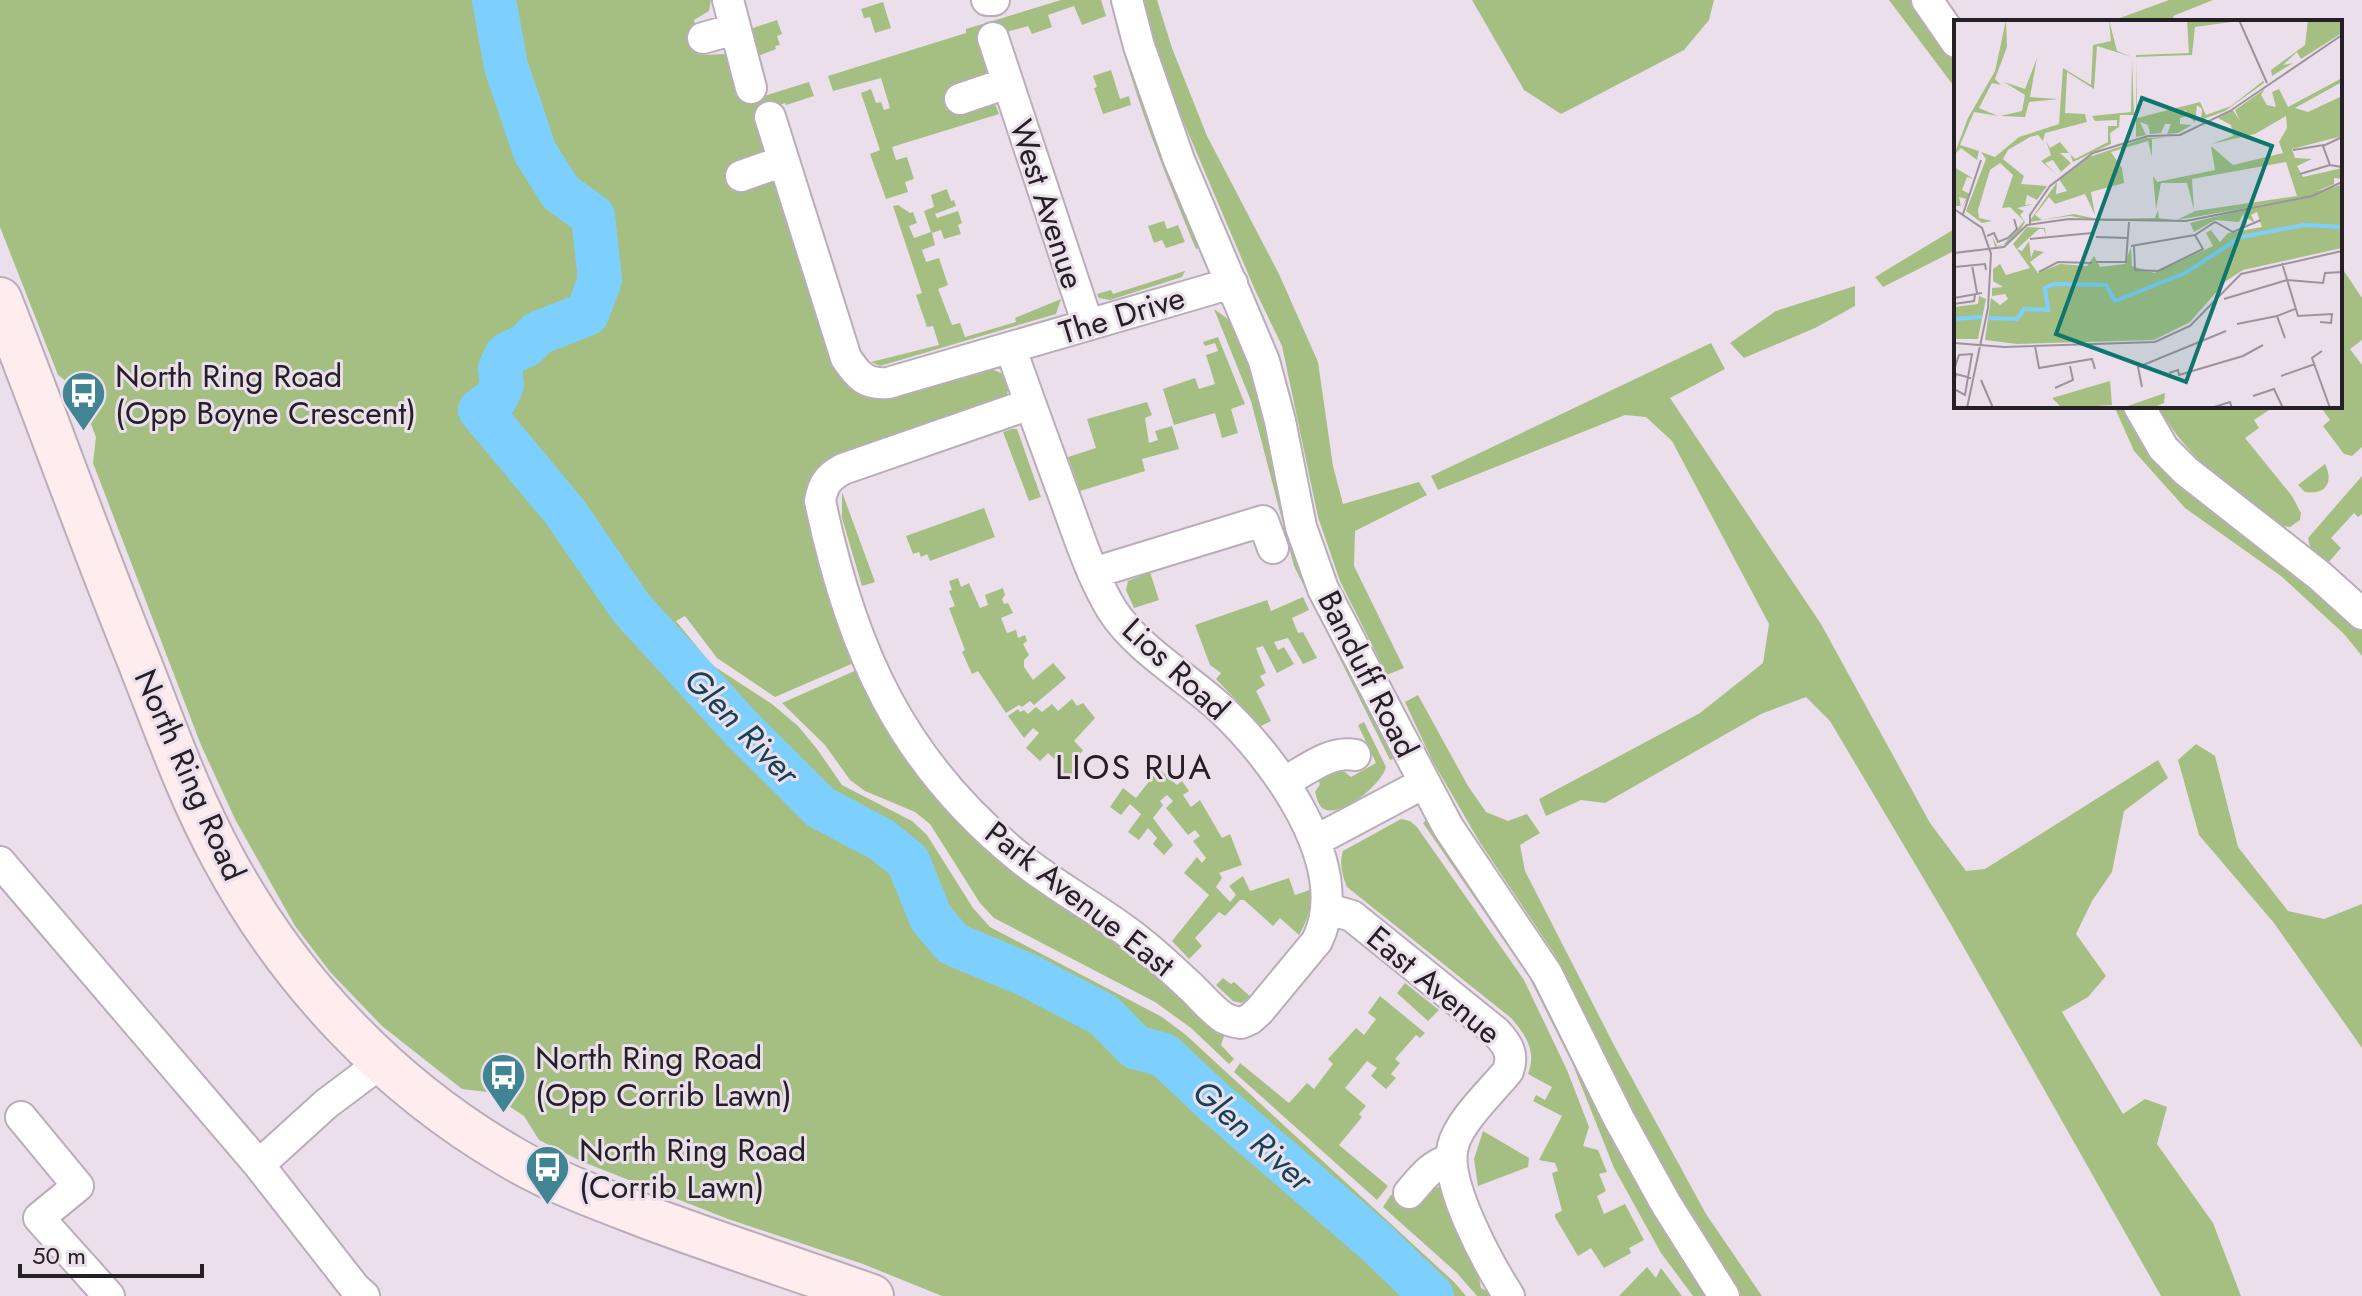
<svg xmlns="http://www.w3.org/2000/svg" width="2362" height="1296" viewBox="0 0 2362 1296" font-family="Jost,sans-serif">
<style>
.green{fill:#a5bf83}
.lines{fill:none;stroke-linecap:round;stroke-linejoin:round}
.river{stroke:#7dd0fd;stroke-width:44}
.minor-casing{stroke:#baadba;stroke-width:34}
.secondary-casing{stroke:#baadba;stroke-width:46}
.minor{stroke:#fff;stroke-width:30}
.secondary{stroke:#feecef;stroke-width:42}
.labels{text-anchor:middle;stroke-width:6;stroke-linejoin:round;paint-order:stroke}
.street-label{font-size:32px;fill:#252025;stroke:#ecdfec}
.poi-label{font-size:32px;fill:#252025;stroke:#ecdfec;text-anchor:start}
.water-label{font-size:34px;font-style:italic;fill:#134259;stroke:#ecdfec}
.neighbourhood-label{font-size:34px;letter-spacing:2px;fill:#252025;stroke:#ecdfec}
.inset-river{fill:none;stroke:#7dd0fd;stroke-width:4}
.inset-road{fill:none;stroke:#9c939c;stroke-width:2}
.view{fill:#0f766e;fill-opacity:0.15;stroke:#0f766e;stroke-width:4}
.inset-edge{fill:none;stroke:#252025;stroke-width:4}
</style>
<rect width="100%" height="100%" fill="#ecdfec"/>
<path class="green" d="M0,0H711L709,11L694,20L703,55L724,54L764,96L809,82L814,96L786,105L785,103L757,113L773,180L780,189L843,380L854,390L873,397L984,368C1002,371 1012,376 1007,395L1000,401L819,469L856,662L775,697L717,658L685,616L676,621L712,665L772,704L798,726L817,749L842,785L912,821L927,835L973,908L990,927L1162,1017L1186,1035L1454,1282L1466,1296H942L863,1264L728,1219L583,1162L539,1140L524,1116L487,1092L462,1089L382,1026L331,973L295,926L235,819L201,745L93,463L96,437L78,391L58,375L0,227Z
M1061,0H1101L1106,16L1082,25L1074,6L1048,15L1052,27L1032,34L1028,26L982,39L988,69L984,76L999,114L892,147L896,160L907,157L914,179L905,182L908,192L886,199L870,154L880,150L861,93L871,89L876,103L881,102L884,110L890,108L881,78L833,91L828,76L966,33V29Z
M1110,0L1147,117L1199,248L1196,249C1162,167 1130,86 1110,0Z
M1141,0H1157L1172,48L1207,136L1279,274L1318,362L1333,466L1343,504L1419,482L1427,495L1355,531L1354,566L1404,668L1387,675L1340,581L1318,517L1282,346L1255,290L1170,90Z
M1472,0H1714L1709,20L1684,50L1561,114L1524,90Z
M1889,0H1914L1956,62V89Z
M2169,0H2213L2173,16L2176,22H2109Z
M883,2L891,28L875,33L870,17L864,18L861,9Z
M777,20L782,34L777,36L780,45L775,46L776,49L758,56L750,29Z
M1111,70L1120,99L1129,96L1131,105L1103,114L1094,88L1097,87L1093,76Z
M947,189L951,201L954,200L956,206L935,214L937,218L958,211L962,223L958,225L961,234L944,239L941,230L932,233L935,245L922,250L926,262L939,258L948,285L938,289L952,325L960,323L965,337L1016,322L1015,318L1061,299L1056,314L880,366L871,362L939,345L933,326L927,327L916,295L922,293L893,206L898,205L910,213L913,212L917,223L909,226L914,238L931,232L924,211L934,207L931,195Z
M1164,221L1167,229L1178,225L1185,242L1166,248L1162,240L1154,243L1148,226Z
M1956,228V250L1883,287L1875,277Z
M2340,265L2362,298V340L2350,349L2362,365V447L2352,456L2344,454L2323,426L2330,420L2320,406H2340Z
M1185,271L1182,277L1110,300L1099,298L1097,294L1111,290L1113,294Z
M1855,286V306L1815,328L1744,358L1730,343L1776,311Z
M1214,309L1232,322L1256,386L1300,569L1393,759L1390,760L1294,566L1251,401Z
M1218,337L1245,404L1231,409L1238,433L1222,438L1215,413L1174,425L1163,389L1195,378L1199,389L1215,384L1206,355L1218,351L1215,343L1205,346L1203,342Z
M1711,343L1725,369L1670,398L1821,624L1930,823L1966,871L1985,869L2158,760L2168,778L2124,811L2112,872L2092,901L2076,934L2106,976L2088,997L2062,1012L2123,1114L2145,1099L2167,1107L2157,1144L2213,1223L2241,1296H2161L1950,923L1830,721L1806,697L1761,714L1605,803L1581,800L1546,816L1539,799L1700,713L1763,663L1769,624L1672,441L1646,417L1625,415L1438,490L1431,476Z
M1147,402L1152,415L1145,418L1149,443L1158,440L1155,431L1172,426L1179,449L1142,459L1145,471L1080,491L1068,457L1096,448L1087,419Z
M2114,406H2125C2154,487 2228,513 2290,563C2315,583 2338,608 2362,629V656L2344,634L2281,576L2185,508L2134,451Z
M2158,406H2275L2254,420L2259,428L2245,438L2292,496L2301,513L2300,520L2290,527L2283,526C2235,493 2186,458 2158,406Z
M1012,429H1017L1041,497L1029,501L1003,432Z
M2325,464C2334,482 2326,495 2305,492L2298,485Z
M2362,476V514L2358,517L2354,513L2331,538L2341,548L2328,563L2310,547L2308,538Z
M842,492L875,582L862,586L842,518Z
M984,508L995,537L930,561L927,554L921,557L919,552L913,554L906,536Z
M1150,572L1159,600L1134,608L1126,590L1128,581Z
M958,578L961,587L969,583L980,608L988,605L985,595L1003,588L1005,595L1002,599L1004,604L1008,603L1013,613L1001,618L1007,633L1016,630L1018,638L1025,635L1027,641L1023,644L1029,655L1024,660V667L1033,680L1053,663L1066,678L1034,705L1030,701L1022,707L1019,705L1006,713L978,671L972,674L962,652L965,650L949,608L955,606L949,591L952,590L949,581Z
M1303,597L1309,610L1292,618L1298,633L1303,632L1317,658L1303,664L1288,638L1274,642L1278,650L1284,647L1294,664L1277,673L1263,646L1256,648L1266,673L1260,676L1265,685L1256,691L1271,721L1261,726L1216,679L1221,673L1210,665L1195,625L1267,600L1271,611Z
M859,669L879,709L1218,1027L1224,1036L1221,1045L1234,1059L1229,1064L1191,1028L1155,1002L994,918L980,903L930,824L915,812L865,791L850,780L825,745L782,703Z
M1418,695L1468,786L1486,812L1508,821L1527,814L1540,833L1520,845L1525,871L1616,1049L1706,1214L1762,1296H1740L1681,1204L1606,1062L1555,955L1479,841L1432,760L1405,702Z
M1072,699L1077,706L1083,703L1095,718L1074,741L1083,750L1077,759L1082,762L1069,779L1056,768L1059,763L1048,753L1040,761L1026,748L1039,733L1033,728L1024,738L1008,716L1018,709L1020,712L1024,710L1028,714L1036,707L1042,712L1052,704L1058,711Z
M1364,722L1386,767C1382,784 1341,818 1324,809C1318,806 1317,798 1315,792L1320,784L1317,777L1341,769L1351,777L1376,763L1358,725Z
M2196,744L2215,756L2238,847L2288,911L2324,919L2362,904V1048L2274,923L2199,835L2178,760Z
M1159,769L1177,785L1182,781L1189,791L1183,795L1191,807L1200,800L1222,838L1230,834L1242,865L1219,873L1222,878L1216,887L1230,902L1236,895L1229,886L1243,876L1250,891L1289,878L1295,895L1310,890C1311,908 1308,920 1299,935L1280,918L1273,926L1244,900H1240L1225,916L1219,912L1195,938L1202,946L1189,959L1172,941L1209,895L1184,873L1197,857L1202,863L1206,858L1193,841L1200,836L1195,830L1188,835L1166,808L1173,801L1167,795L1160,801L1163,805L1153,818L1173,845L1164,855L1153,844L1157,838L1148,828L1139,840L1128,832L1141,814L1130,804L1121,815L1110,807L1123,788L1136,798Z
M1401,819L1410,821L1417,827L1524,980L1567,1070L1589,1127L1583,1146L1598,1150L1607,1172L1599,1174L1606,1191L1597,1196L1604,1214L1625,1204L1644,1240L1629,1248L1631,1253L1604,1268L1591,1248L1578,1256L1555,1217V1214L1562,1211L1552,1173L1558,1171L1555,1163L1539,1160L1562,1116L1533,1101L1536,1095L1545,1100L1552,1087L1528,1074C1537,1052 1526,1035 1511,1018L1347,887C1342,875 1339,864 1343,851Z
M1426,820L1532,975L1709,1296H1693L1661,1253L1614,1168L1573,1065L1529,977L1423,823Z
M1223,978L1231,984L1234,982L1251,997L1241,1003L1233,1001L1216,985Z
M1405,983L1439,1010L1428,1021L1397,993Z
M1380,996L1425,1033L1420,1038L1416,1035L1395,1059L1400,1063L1391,1074L1396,1078L1386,1089L1371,1076L1377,1068L1367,1061L1345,1088L1366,1106L1359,1114L1362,1117L1339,1145L1388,1186L1377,1200L1234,1072L1240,1063L1289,1103L1307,1083L1314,1089L1333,1064L1328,1059L1356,1028L1364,1035L1376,1019L1368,1013Z
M1483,1131L1529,1158L1528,1167L1478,1186L1474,1159Z
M1439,1187L1447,1194L1476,1260L1481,1288L1487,1291L1491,1287L1496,1296H1477L1457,1273L1383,1207L1391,1195Z
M1647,1267L1656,1278L1661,1268L1682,1296H1619Z"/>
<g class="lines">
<path class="river" d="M494,0L506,66L535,152L561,193L593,216L600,280L587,314L538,333L525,346L507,354L500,368L502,385L496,398L480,410L565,512L632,609L741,728L820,807L882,840L908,861L931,918L953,944L1025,974L1104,1015L1135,1047L1164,1055L1214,1102L1377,1243L1432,1296"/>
<defs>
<path id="minor" d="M728,0L751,88
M987,0H994
M1127,0L1139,46L1179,160L1264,361L1280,421L1301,527L1323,589L1448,827L1547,974L1619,1119L1666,1204L1724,1296
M1927,0L1956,42
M703,38L735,29
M993,38L1088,325
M960,99L1007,83
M770,117L846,358C858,376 866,385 888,383L1232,283
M741,176L784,161
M1011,349C1029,401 1048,452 1067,504C1080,540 1092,577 1112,610C1138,650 1185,676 1220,708C1274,758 1354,865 1317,941L1259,1011L1250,1019L1241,1023C1235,1022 1230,1021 1224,1018C1213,1011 1203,999 1193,989C1174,971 1155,953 1134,937C1098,909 1056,887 1020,858C900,761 851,649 820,501C823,484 828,477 843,469L1030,404
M2139,406L2163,448L2186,471L2320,576L2362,614
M1093,573L1263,521L1273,548
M1285,782C1305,771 1330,750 1355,755
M1315,841L1424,783
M0,862L259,1165L355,1288L364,1296
M1328,909L1352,916L1496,1032C1508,1045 1514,1054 1508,1071C1492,1091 1459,1121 1453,1146C1443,1182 1489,1265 1509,1296
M21,1117L78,1186L39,1218L109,1296
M259,1165L326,1104L382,1062
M1409,1193C1422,1178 1431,1165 1451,1159"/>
<path id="secondary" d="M0,299C47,418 89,538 137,656C164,724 188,794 223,858C289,981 389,1086 509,1156C554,1183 603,1200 652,1219C725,1246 799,1270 872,1296"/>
</defs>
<use href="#minor" class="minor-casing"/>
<use href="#secondary" class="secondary-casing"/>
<use href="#minor" class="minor"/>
<use href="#secondary" class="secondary"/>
</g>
<defs>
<symbol id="bus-pin" viewBox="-11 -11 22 30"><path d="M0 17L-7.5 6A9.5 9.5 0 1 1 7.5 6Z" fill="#418494" stroke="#ecdfec"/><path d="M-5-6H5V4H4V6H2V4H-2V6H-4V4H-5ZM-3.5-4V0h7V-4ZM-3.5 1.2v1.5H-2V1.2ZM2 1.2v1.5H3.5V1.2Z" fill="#fff"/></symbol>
</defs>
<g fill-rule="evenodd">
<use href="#bus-pin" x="58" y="368" width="51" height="69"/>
<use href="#bus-pin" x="478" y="1050" width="51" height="69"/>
<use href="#bus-pin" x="522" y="1142" width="51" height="69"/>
</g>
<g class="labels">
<g class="street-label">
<text transform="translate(1047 204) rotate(72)" y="11">West Avenue</text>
<text transform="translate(1122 315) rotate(-17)" y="11">The Drive</text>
<text transform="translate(1176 669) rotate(43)" y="11">Lios Road</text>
<text transform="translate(1368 674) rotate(63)" y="11">Banduff Road</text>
<text transform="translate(190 775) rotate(66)" y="11">North Ring Road</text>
<text transform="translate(1080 899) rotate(38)" y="11">Park Avenue East</text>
<text transform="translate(1434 985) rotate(40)" y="11">East Avenue</text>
</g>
<g class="poi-label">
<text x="115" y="387">North Ring Road<tspan x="115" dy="37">(Opp Boyne Crescent)</tspan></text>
<text x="535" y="1069">North Ring Road<tspan x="535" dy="37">(Opp Corrib Lawn)</tspan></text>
<text x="579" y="1161">North Ring Road<tspan x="579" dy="37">(Corrib Lawn)</tspan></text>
</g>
<g class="water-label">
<text transform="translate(742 726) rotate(46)" y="12">Glen River</text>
<text transform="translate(1253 1135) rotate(42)" y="12">Glen River</text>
</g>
<g class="neighbourhood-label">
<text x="1134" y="779">LIOS RUA</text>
</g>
</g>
<g transform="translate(1954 20)">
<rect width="388" height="388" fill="#ecdfec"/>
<path d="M52,0L53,27L41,59L47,65L38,63L25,88L44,96L20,92L6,125L25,131L23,140L7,128L0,135L14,98L41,51ZM155,0L163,31L178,37L143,26L140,69L113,52L111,93L131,94L133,102L91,113L89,121L84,115L76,117L54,130L49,139L70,156L67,164L93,166L83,180L73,175L71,185L80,184L63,188L70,191L66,195L71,202L63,216L55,223L41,227L38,216L43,226L50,224L70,201L56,187L48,188L59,155L46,143L36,150L24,190L25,198L38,201L28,203L12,191L32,139L27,132L41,137L65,117L105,104L109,48L137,65L139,25L157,21ZM233,0L285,1L241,7L238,35L182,37L183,98L246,82L252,95L277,86L309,61L301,40L310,63L271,91L247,100L248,89L243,85L241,103L230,89L233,96L226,98V104L238,105L224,113L213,114L217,104H211L207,113L196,114L194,105L186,102L192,115L182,117V35L235,33ZM354,0H388V13L347,39L343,32L329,45L339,43L318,56L317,50L351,25ZM83,38L76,77L104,79L75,82L71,97L46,96L68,91L71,75L50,62L71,69ZM178,40L180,95H166L165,107L156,113L157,124L119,142L116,134L121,139L154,122V106H163V100L141,101L138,96L177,92ZM388,58V62L341,88L354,92L388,76V116L338,129L341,138L358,139L343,146L349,157L388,148V159L380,158V164L359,173L298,187L223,200L241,191L343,176L332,142L238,159L240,190L233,163H207L202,189L199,156L203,162L261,150L257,126L279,145L329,133L325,122L333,108L332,96L301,114L257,124L279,116L277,105L264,98L279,90L286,101L281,90L311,69L307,75L313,85L322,87L318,72L325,69L334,87ZM214,117L198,119V137L194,121L157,132L168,148L170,163L137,172L141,195L131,174L101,184L95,177L81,195L88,200L120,194L143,199L201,198L204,190L205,198L220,200L145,201L116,196L75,202L103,162L102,174L113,171L105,159L132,138L192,118ZM92,121L96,128L106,122L115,133H106L117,143L107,152L99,140L91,143L103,155L87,141L97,135ZM0,147L20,159L13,157L8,170L16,174L7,189L12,179L5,177L7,186H0ZM388,165V228L289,250L272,261L236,302L200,320L63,324L31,320L37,278L46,285L54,279L51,274L38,276V268L49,267L39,261V249L46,244L52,255L76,248L59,224L73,207L91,208L92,218L90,209H85L63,229L68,231L75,221L77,238L80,230L90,232L76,242L84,253L106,244L133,246L140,236L146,247L171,244L177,227L178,246L200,253L259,226L252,213L257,210L266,222L274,213L308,207L303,192L297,195L301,203L293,198L292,207L289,194L285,202L261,200L240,212L236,203ZM25,276L32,279L24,319H0V287L24,284ZM156,361L158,385L108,388L98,378ZM211,373L210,383L198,388H168Z" fill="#a5bf83"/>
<path class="inset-river" d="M35,298L63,299L70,289L94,290L91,268L100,264L152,265L161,281L231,253L287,217L350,205L388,207M0,299L28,297"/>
<path class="inset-road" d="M285,0L313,63M388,117L369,126L376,145L388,147M339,130L370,125M346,154L376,145M0,189L28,208L37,234L34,288L13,388M9,194L27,140M76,205V195L96,166L139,133L194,116L226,115L276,91L388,15M241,215L261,202L279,212L307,200M33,216L40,213L44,222L54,218L63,209L60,199M142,217L174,218M76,219L138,213M177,226L241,215M180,226L181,250L204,251L249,229L241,215M0,233L50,227L73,205L115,199L232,201L358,176L388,162M142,242H172L175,202M328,243L344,296L378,294L377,303L366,302M18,245L23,273M0,247L31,244L32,250M85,252L104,242L138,243M0,278L28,273M270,279L333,260L369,263L371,253L388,252M0,284L20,281L21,275M283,304L323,296M331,318L323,296L341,289M0,323L50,327L201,322L236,306L287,254L388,231M81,326L85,348L138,339L141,349M368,331L358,338L376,388M0,350L5,335L18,334L11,375L0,369M215,353L224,350L225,355L289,336L309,325M327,356L361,344M27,360L39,388M0,363L2,354L17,358M188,367L184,347L272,311M101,368L119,360L116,346M299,376L320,369L329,388M257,388L276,382L278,388"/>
<path class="view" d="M188,78L318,126L232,362L102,314Z"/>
<rect width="388" height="388" class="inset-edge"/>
</g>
<path d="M20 1264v12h182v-12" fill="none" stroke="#252025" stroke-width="4"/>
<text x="32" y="1264" font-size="24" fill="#252025" stroke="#ecdfec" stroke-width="6" paint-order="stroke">50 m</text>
</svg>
